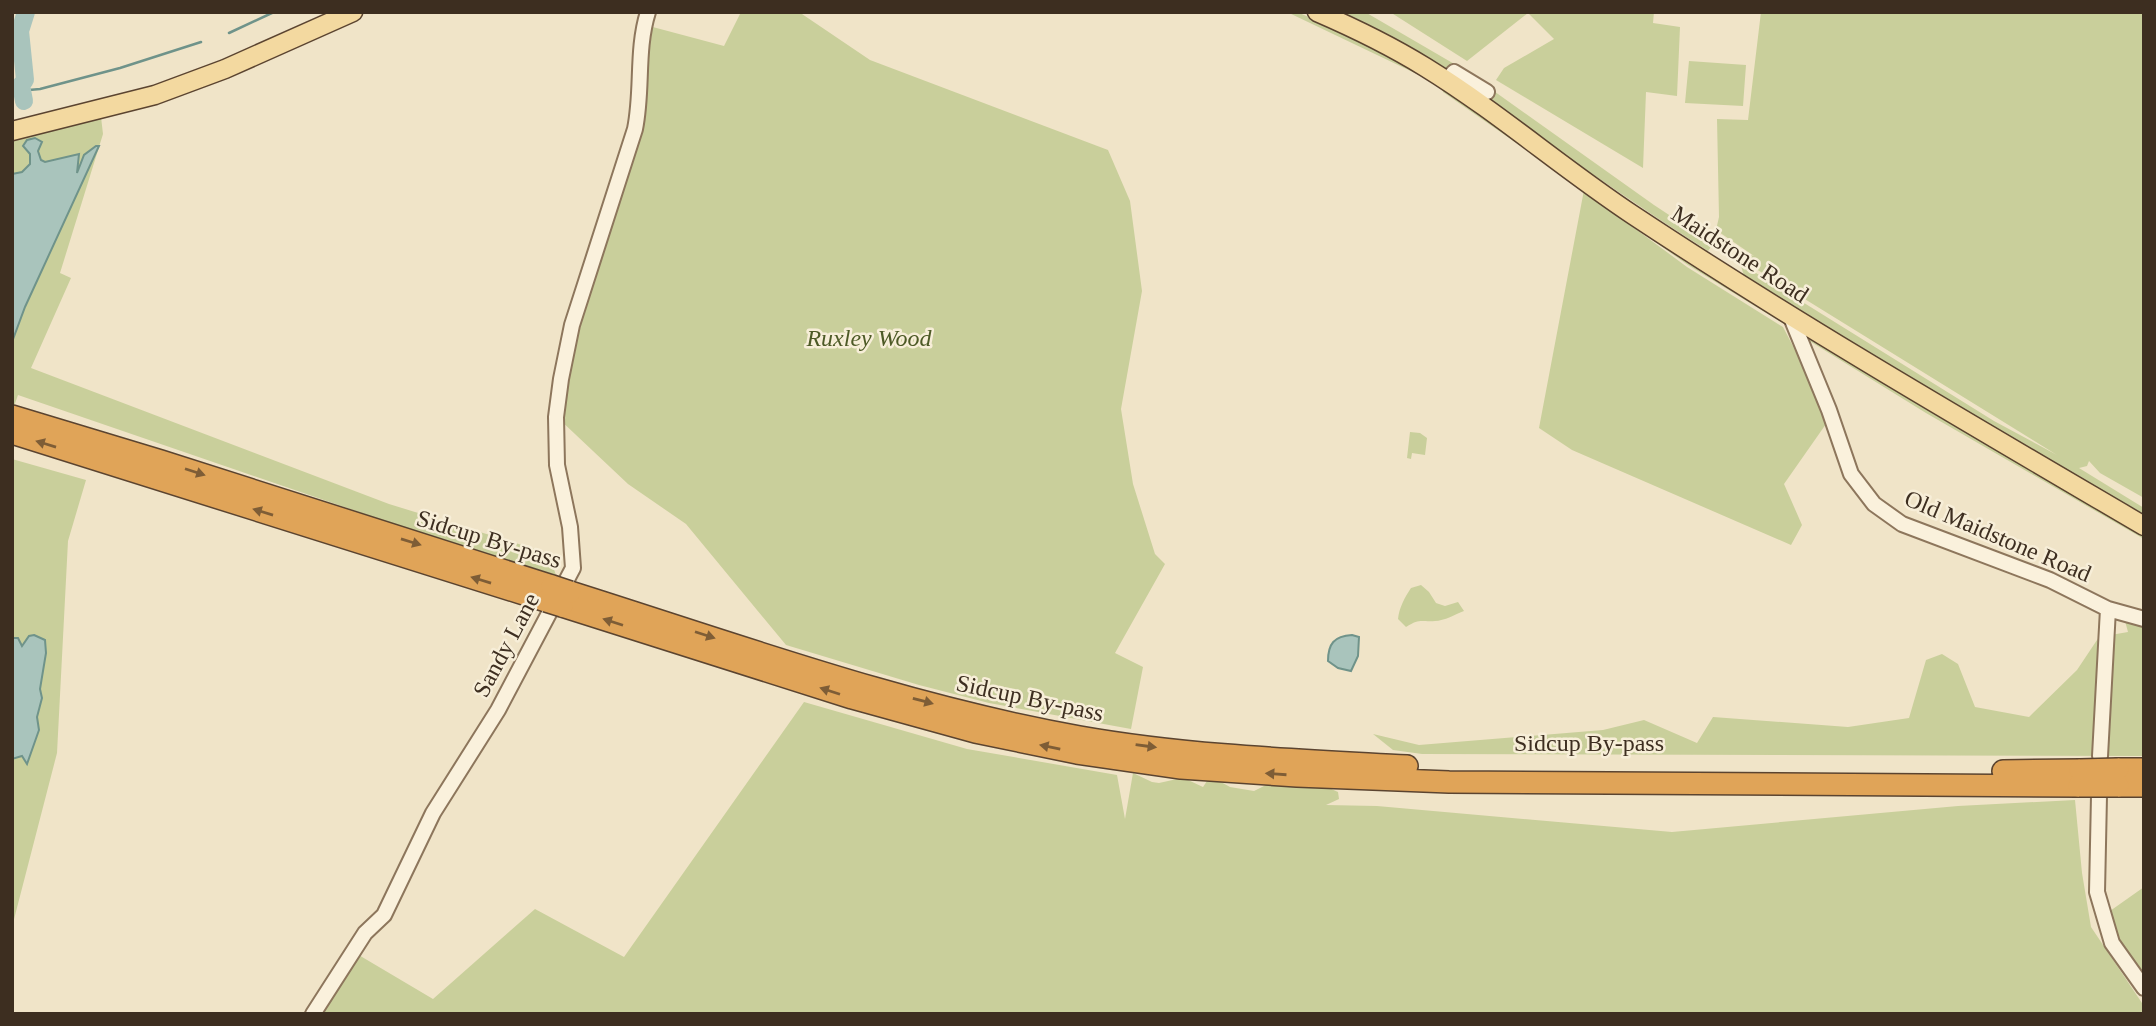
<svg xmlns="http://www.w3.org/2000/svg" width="2156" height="1026" viewBox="0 0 2156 1026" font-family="Georgia,serif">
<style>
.green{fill:#c9cf9b}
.water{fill:#a9c4bc;stroke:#6f938a;stroke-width:2}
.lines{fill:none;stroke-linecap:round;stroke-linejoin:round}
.stream{stroke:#6f938a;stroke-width:2.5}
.river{stroke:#a9c4bc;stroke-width:18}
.minor-casing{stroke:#8d765c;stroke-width:18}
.major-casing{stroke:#5b4430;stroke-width:21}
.highway-casing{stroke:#5b4430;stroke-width:24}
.minor{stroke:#faf1dc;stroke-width:14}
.major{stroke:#f3d9a0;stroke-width:18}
.highway{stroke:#e0a458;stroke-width:21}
.highway-bridge-casing{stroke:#5b4430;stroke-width:24;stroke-linecap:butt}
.highway-bridge{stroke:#e0a458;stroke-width:21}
.oneway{fill:#7e5d36}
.labels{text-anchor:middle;stroke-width:5;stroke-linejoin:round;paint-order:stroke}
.street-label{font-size:24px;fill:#3d2e20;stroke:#f7eed8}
.park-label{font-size:24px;font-style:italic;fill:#4d5a26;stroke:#f7eed8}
</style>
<rect width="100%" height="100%" fill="#f0e4c8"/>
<path class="green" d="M741,12H799L870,60L1108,150L1130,201L1142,291L1121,409L1133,484L1155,554L1165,564L1115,653L1143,667L1131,729L989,703L919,685L786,645L686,524L628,484L558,418L574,326L631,150L649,26L724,46Z
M1287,12H1297L1339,30L1440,84L1623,216L1780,317L1784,324L1688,265L1610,210L1687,267L1783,327L1805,369L1826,424L1784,484L1802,525L1791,545L1572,450L1539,428L1584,190L1443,92L1442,86Z
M1334,12H1365L1456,65L1448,74Z
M1390,12H1654L1653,23L1680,27L1677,96L1646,92L1643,168L1496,80L1504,68L1554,39L1528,13L1467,61Z
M1761,12H2144V498L2100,473L2089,461L2087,466L2079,468L2144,508V520L1745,279L1740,263L1994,421L2057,455L1748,264L1751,255L1754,256L1716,230L1719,217L1717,119L1748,120Z
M1689,61L1746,65L1743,106L1685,103Z
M1491,89L1654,205L1713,244L1708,251C1631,202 1557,150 1482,97Z
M101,117L103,134L60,273L71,278L31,368L389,504L548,553L556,575L388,522L18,395L12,412V138Z
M1803,333L2144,537V539L1926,413L1803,337Z
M1410,432L1420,433L1427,438L1425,455L1412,453L1411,459L1407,458Z
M12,459L86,480L68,541L57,753L12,927Z
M1421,585L1429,592L1436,603L1445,606L1458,602L1464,611C1456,614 1444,621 1435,621C1421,622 1420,618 1406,627L1398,619C1399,608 1405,597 1411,588Z
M2125,621L2144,627V756L1422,754L1393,750L1373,734L1419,745L1603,730L1644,720L1697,743L1713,717L1848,727L1909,718L1926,660L1942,654L1958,664L1975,707L2029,717L2077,670L2099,637L2128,632Z
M804,702L967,749L1117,775L1125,819L1133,773L1152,782L1159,783L1177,779L1188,780L1203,787L1207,781L1221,782L1230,787L1254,791L1268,784L1329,788L1338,792L1339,799L1326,805L1377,806L1672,832L1958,806L2075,800L2082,873L2091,927L2144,1006V1014H317L357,954L433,999L535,909L624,957Z
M2144,887V975L2117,939L2110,911Z"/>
<path class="water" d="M35,138L42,142L38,151L41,160L45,162L79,154L77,173L84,155L96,146H99L25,307L12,342V174L22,172L30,164V154L23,146L27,140Z
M34,635L45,640L46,653L40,689L42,698L37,717L39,730L27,764L22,756L12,759V638H18L22,646L29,636Z
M1352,635L1359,637L1358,656L1351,671L1338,668L1328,661C1328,644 1334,636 1352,635Z"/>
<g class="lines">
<path class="stream" d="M229,33L274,12
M12,96L21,85L29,90L40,89L120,68L201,42"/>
<path class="river" d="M24,101L21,85L25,80L20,31L26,12"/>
<defs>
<path id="minor" d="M1446,81L1454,72L1487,92
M1790,315L1829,410L1851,474L1874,504L1902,524L2050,580L2108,609L2144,619
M2100,756L2108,609
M2099,796L2097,892L2112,943L2144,988
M313,1014L365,933L384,915L433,813L498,710L573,568L570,527L557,465L556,417L561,379L572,325L635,129C643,90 636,50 648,12"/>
<path id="major" d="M1317,12C1354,28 1391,46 1425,67C1498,112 1562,168 1633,215C1799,325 1972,425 2144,526
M12,131L155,95L225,69L353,12"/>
<path id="highway" d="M12,416L161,461L552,586
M12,433L546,601
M570,592C738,645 906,706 1080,737C1188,756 1298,760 1407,766
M562,606L852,698L975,732L1077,753L1181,768L1297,776L1449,782L2079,786
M2118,769H2144
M2003,771L2080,770
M2118,786H2144"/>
</defs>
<use href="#minor" class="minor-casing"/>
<use href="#major" class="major-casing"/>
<use href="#highway" class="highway-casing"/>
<use href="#minor" class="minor"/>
<use href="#major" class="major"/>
<use href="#highway" class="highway"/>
<defs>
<path id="highway-bridge" d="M552,586L570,592
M546,601L562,606
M2080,770L2118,769
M2079,786H2118"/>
</defs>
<use href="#highway-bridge" class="highway-bridge-casing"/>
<use href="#highway-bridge" class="highway-bridge"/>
</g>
<defs><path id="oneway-solid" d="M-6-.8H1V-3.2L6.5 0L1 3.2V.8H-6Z" transform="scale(1.75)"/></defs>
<g class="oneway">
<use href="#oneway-solid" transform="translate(46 444) rotate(-163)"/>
<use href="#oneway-solid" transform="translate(195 472) rotate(18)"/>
<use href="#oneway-solid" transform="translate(263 512) rotate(-163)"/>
<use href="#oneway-solid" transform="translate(411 542) rotate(17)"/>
<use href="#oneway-solid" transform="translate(481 580) rotate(-163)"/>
<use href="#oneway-solid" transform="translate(613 622) rotate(-162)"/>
<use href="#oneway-solid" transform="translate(705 635) rotate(18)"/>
<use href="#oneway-solid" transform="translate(830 691) rotate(-162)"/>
<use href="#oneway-solid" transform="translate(923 701) rotate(15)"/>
<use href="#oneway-solid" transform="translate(1146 746) rotate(8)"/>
<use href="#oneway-solid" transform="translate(1050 747) rotate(-168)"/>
<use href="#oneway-solid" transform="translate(1276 774) rotate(-176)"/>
</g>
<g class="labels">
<g class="street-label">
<text transform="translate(1740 254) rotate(33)" y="8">Maidstone Road</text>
<text transform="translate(1998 536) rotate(23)" y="8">Old Maidstone Road</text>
<text transform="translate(489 539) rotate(17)" y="8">Sidcup By-pass</text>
<text transform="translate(506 645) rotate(-62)" y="8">Sandy Lane</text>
<text transform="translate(1030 698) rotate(12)" y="8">Sidcup By-pass</text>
<text x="1589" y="751">Sidcup By-pass</text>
</g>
<g class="park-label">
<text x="869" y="346">Ruxley Wood</text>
</g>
</g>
<rect width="2156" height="1026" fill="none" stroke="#3d2e20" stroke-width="28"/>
</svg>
